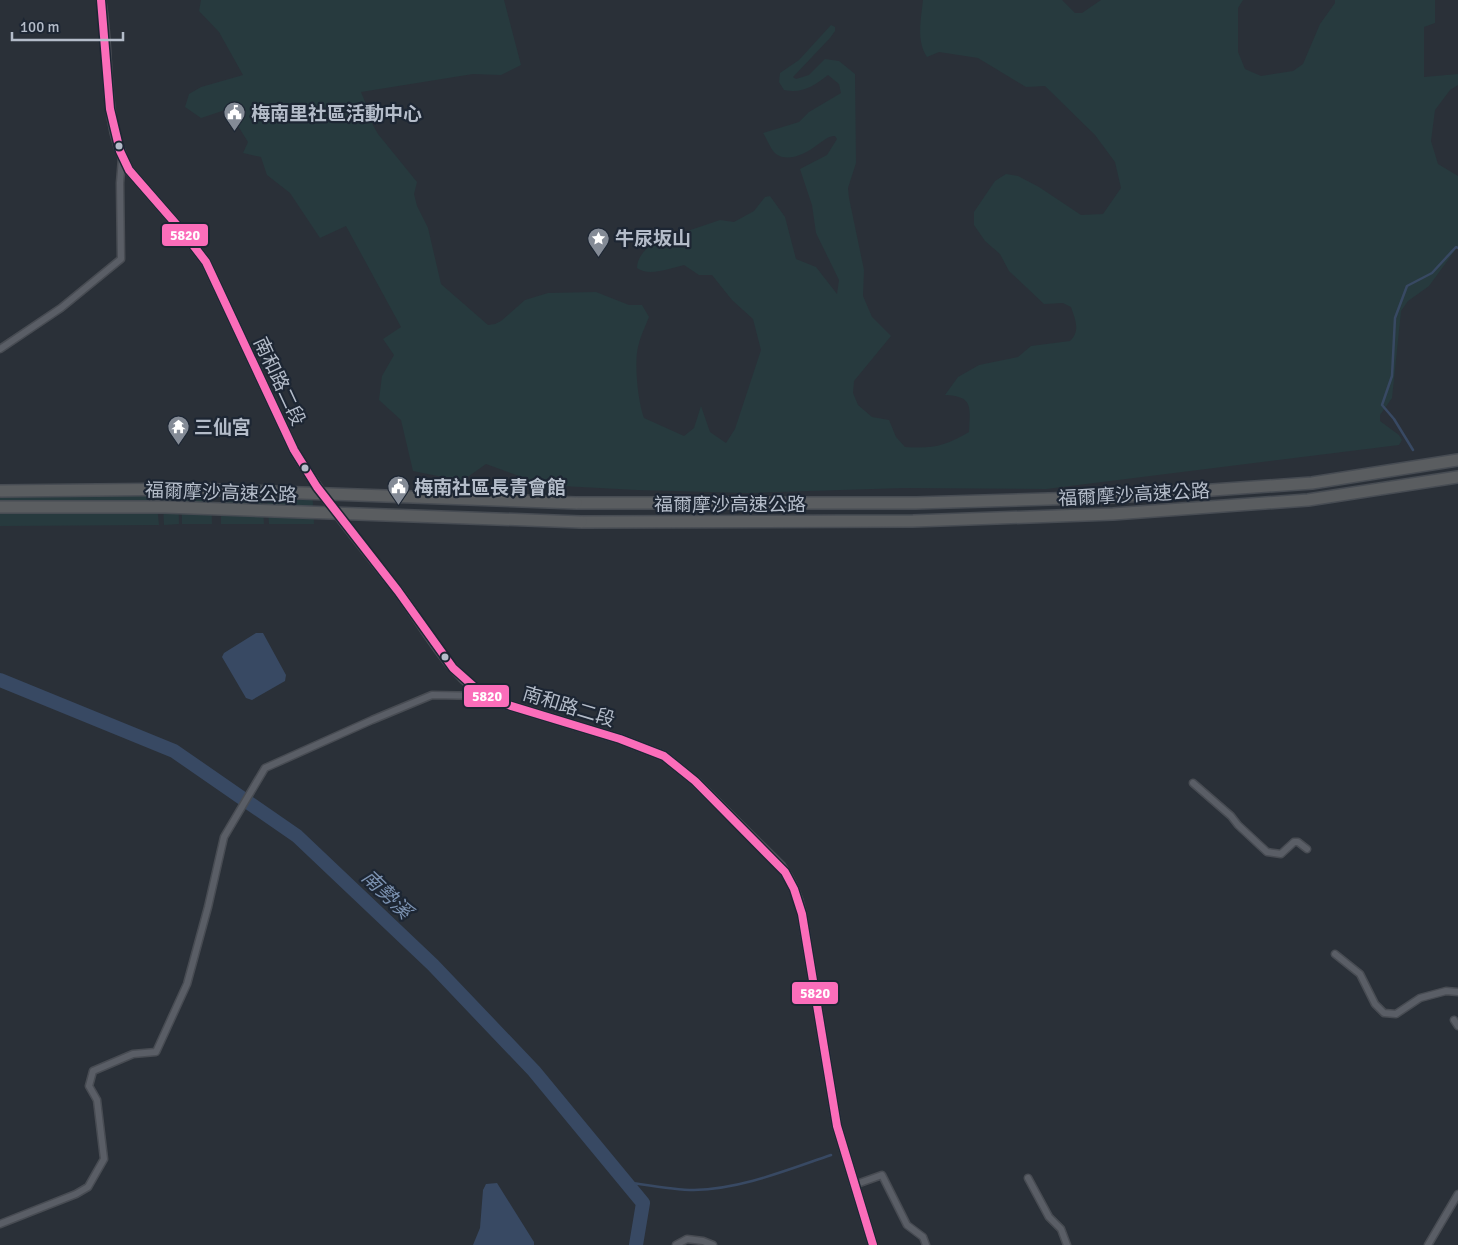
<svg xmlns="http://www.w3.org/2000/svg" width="1458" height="1245" viewBox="0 0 1458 1245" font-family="Signika,'Noto Sans TC',sans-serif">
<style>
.green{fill:#273a3e}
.water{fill:#384963}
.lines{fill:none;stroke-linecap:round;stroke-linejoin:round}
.stream{stroke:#384963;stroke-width:2.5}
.river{stroke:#384963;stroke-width:14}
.street-casing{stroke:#484c53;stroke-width:9}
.secondary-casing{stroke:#484c53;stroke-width:11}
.highway-casing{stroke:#474c53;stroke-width:14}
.street{stroke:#5a5e66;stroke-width:6}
.secondary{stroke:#595d64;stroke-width:9}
.highway{stroke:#5a5d60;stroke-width:11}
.highway-bridge-casing{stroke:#474c53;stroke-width:14;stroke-linecap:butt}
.highway-bridge{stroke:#5a5d60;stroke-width:11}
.bus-1-casing{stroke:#1d2633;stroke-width:11}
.bus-1{stroke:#fb6dba;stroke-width:8}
.bus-dot{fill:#b4bcc9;stroke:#1d2633;stroke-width:2}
.labels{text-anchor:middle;stroke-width:4.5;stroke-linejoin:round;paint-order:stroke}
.poi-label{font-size:19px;font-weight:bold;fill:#b4bcc9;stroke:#1d2633;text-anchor:start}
.street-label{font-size:19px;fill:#b4bcc9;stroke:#1d2633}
.water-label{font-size:20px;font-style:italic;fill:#7c92b1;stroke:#1d2633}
.line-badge{stroke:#1d2633;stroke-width:2}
.badge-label{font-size:14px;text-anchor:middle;font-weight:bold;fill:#fff}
</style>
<rect width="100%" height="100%" fill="#2a3038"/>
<path class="green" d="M201,0H504L521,65L501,75L473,74L361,92L372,119L370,120L378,134L417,182L414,194L417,206L428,228L441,284L488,325L495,324L501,321L525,300L548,293L596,292L629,305H642L649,317C645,327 640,337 638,347C634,364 638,402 644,418L684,436L694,428L701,406L710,432L726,443L735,429L761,350L753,319L732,300L712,275H699L684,265C671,268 649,277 637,268C637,257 646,248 655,242L720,220L734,222L754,211L765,197L770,196L785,217L796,259L816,267L837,294L839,280L816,233L812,205L800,169L827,155L837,139L835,136C828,136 823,141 817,145C807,153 788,163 776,154C771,150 767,139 763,133L799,122L809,112L841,93L839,84L828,75C814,86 802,94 784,90L779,82L780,73L799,60L831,25L835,27V31L830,38L793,77L796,79L809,75L825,59L839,61L855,74L856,163L848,188L849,198L864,270L863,296L872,317L891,336L854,381L853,393L858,405L872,417L889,420L896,437L905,447C933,449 945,446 969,432C970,408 974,396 945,395L958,377L979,365L1018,357L1031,346L1070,341C1081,331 1075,319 1071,307L1063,303L1044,304L1009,271L1000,254L985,241L974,225V212L995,181L1006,174L1018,176L1039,187L1081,215L1103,214L1121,188L1115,162L1095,135L1045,86L1026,87L978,58L939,52L927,57C916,41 921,19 923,0H1062L1075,13H1082L1101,0H1243L1238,8V52L1245,69L1261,76L1293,71L1303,64L1320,24L1335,3V0H1435V23L1424,27V77L1458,74V85L1450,90L1435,110L1431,141L1438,164L1458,176V249H1456L1429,286L1408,301L1401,311L1392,398L1380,415V421L1399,435L1402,440L1399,445L1046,489L904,488L747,493L637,490L543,485L486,464L462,481L413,471L401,420L379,400L382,376L394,355L383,339L401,327L346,226L320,238L290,193L267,175L261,157L243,153L248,142L238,126L231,108L201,118L185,107L189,94L201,87L243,75L219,32L199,11Z
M0,484H155L159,525L0,526Z
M162,484H178L179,524L164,525Z
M181,484H211L212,524H182Z
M221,486H261L264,524H221Z
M266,486H312L314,524H269Z"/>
<path class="water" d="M256,633H263L286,675L285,681L252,700L246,698L222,657L224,653Z
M497,1183L534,1242V1245H473L480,1228L483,1190L486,1184Z"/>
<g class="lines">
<path class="stream" d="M1413,450L1394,419L1382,405L1392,376L1395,318L1407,286L1432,273L1456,247L1458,248
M626,1182C647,1185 673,1190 694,1190C741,1189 787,1170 831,1155"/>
<path class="river" d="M0,680L174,751L297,836L433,965L534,1071L643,1203L636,1245"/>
<defs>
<path id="street" d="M0,349L61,308L121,259L120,183L122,158
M1193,783L1231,816L1238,825L1267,852L1281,854L1294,842H1298L1307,849
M1335,954L1360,974L1375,1004L1384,1013L1396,1014L1420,998L1446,991L1458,992
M1454,1020L1458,1026
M1028,1178L1049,1217L1061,1229L1067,1245
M854,1185L882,1175L907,1225L923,1237L926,1245
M0,1224L76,1194L88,1187L104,1159L97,1100L89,1086L93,1071L133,1054L156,1052L187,984L208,907L224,837L265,768L372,720L432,695L484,696
M676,1245L687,1239L703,1241L713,1245
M1428,1245L1458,1194"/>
<path id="secondary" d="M101,0C111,54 101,122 129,170L183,232L206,262L294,450C323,500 362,545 398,591C426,628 452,682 495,701L620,739L664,756L695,781L781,866C792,881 798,896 802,914L837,1126L873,1245"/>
<path id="highway" d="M576,503H916L1114,497L1312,483L1458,460
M581,522L913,521L1113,514L1308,500L1458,477"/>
</defs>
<use href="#street" class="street-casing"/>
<use href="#secondary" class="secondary-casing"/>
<use href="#highway" class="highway-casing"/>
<use href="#street" class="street"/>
<use href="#secondary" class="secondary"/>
<use href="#highway" class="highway"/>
<defs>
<path id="highway-bridge" d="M0,491L194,489L576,503
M0,507H165L581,522"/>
</defs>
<use href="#highway-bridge" class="highway-bridge-casing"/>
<use href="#highway-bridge" class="highway-bridge"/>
<defs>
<path id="bus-1" d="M101,0L110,109L120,151L129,170L183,232L206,262L294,450L317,487L398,591L453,668L480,692L495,701L620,739L664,756L695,781L785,872L794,889L802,914L837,1126L873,1245"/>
</defs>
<use href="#bus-1" class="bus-1-casing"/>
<use href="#bus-1" class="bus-1"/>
</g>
<defs>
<symbol id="civic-pin" viewBox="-11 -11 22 30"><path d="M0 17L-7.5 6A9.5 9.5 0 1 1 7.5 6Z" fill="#848b96" stroke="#1d2633"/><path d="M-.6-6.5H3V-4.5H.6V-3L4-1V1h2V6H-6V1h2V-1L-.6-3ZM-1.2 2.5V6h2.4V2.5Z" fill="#fff"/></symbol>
<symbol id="sight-pin" viewBox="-11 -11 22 30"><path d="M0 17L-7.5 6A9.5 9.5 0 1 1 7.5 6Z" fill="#848b96" stroke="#1d2633"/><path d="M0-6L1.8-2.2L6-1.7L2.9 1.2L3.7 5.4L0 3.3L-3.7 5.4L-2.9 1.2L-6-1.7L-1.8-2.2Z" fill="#fff"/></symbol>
<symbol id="temple-pin" viewBox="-11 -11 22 30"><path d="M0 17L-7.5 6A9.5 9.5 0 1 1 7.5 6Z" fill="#848b96" stroke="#1d2633"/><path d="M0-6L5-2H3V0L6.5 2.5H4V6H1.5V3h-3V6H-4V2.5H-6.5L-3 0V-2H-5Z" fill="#fff"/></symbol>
</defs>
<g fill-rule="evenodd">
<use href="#civic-pin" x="222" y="100" width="25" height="34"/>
<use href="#sight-pin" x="586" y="226" width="25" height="34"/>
<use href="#temple-pin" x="166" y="414" width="25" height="34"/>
<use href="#civic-pin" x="386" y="474" width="25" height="34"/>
</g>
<g class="bus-dot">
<circle cx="119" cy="146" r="4.5"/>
<circle cx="305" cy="468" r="4.5"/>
<circle cx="445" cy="657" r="4.5"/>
</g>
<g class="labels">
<g class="poi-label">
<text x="251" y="120">梅南里社區活動中心</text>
<text x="615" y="245">牛尿坂山</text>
<text x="194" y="434">三仙宮</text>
<text x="414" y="494">梅南社區長青會館</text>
</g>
<g class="street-label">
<text transform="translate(280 381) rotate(65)" y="7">南和路二段</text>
<text transform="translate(221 492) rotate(2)" y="7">福爾摩沙高速公路</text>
<text transform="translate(1134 494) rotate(-3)" y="7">福爾摩沙高速公路</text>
<text x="730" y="511">福爾摩沙高速公路</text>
<text transform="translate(569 706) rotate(17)" y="7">南和路二段</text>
</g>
<g class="water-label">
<text transform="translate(387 894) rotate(44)" y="7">南勢溪</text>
</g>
</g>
<g class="line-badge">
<rect x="161" y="223" width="48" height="24" rx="5" fill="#fb6dba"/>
<rect x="463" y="684" width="47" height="24" rx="5" fill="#fb6dba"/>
<rect x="791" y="981" width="48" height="24" rx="5" fill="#fb6dba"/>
</g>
<g class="badge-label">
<text x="185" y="240">5820</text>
<text x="487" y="701">5820</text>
<text x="815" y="998">5820</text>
</g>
<path d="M12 32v8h111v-8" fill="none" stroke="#b4bcc9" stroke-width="2.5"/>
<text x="20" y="32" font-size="15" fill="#b4bcc9" stroke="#1d2633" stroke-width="4" paint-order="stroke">100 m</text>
</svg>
